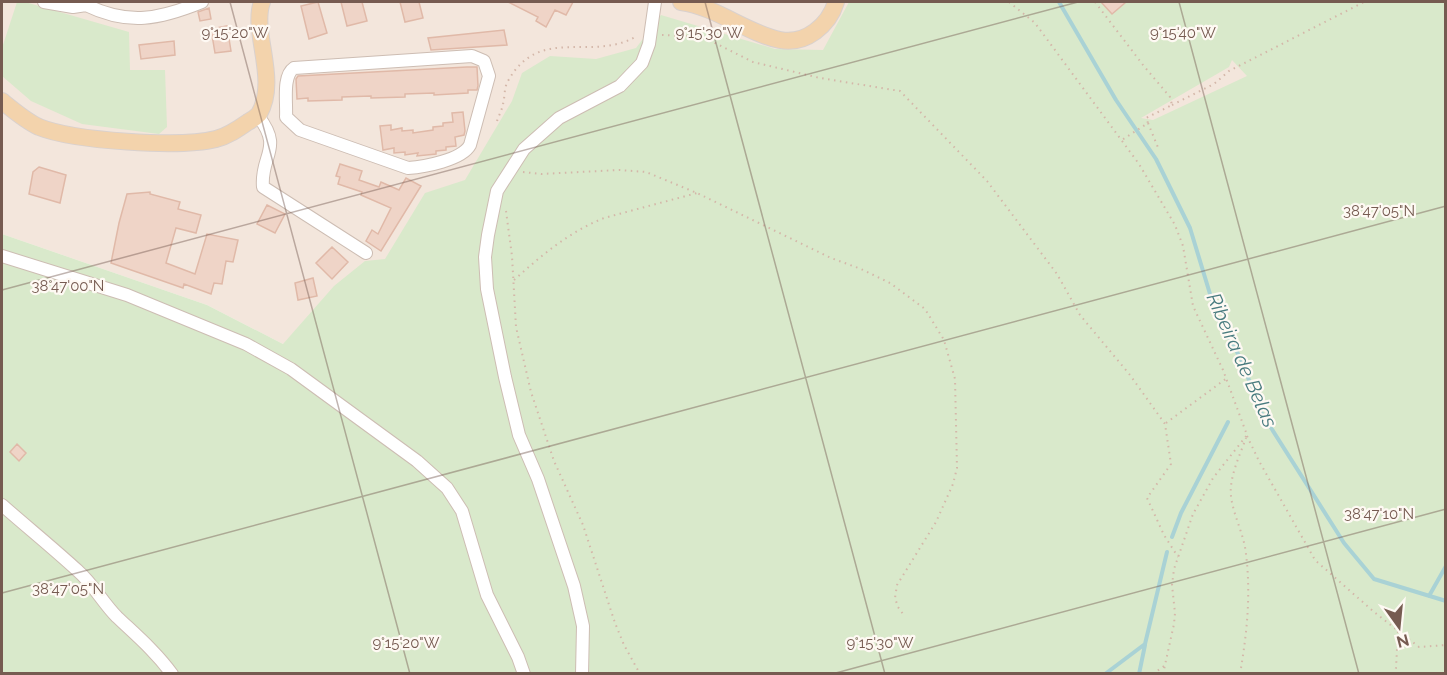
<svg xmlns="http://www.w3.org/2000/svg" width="1447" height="675" viewBox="0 0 1447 675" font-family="Raleway,sans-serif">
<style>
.residential{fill:#f3e6dc}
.green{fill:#d9e9cb;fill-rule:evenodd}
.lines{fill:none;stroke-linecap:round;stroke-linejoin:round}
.stream{stroke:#a9d2d5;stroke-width:4}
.building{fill:#efd4c7;stroke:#e0b9a8;stroke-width:1.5}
.minor-casing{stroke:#cdbdb3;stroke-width:14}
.major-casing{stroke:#d9d1ce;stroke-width:18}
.path{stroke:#d4b7a9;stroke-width:2;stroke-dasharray:1.5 4.5;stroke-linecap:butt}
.minor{stroke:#fff;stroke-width:12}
.major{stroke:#f3d3ac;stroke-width:16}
.ticks{fill:none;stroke:#765b51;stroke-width:1.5;stroke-opacity:0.45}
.labels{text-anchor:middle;stroke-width:4.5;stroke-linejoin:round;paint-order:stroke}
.water-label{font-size:20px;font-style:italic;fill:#487b7f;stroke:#fef9f3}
.ticks-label{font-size:15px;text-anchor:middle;fill:#765b51;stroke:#fef9f3;stroke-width:4.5;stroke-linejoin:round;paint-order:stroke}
</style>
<rect width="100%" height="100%" fill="#fbf5ed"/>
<path class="residential" d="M2,2H1445L1109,170L283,344L207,305L2,234Z"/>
<path class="green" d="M17,2H25L129,32L130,70H165L167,127L159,134L82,124L31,101L2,76V48Z
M849,2H1445V673L2,674V234L207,305L283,344L334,286L365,261L385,259L425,193L465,180L512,101L522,73L550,56L596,59L636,48L661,15L775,49L823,50ZM1232,60L1247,76L1153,120L1141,118L1229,67Z"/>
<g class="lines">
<path class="stream" d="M1059,2L1116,100L1156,159L1190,228L1217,317L1241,359L1261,412L1344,543L1374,579L1446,601
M1172,537L1181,513L1228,422
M1429,596L1446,566
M1105,674L1145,644L1167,552
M1139,674L1145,645"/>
</g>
<path class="building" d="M318,2L327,33L309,39L301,6Z
M341,2H362L367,21L347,26Z
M400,2H419L423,18L405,22Z
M508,2H573L566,15L555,10L546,27L536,21L538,17Z
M1101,2H1126L1112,14Z
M209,8L211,19L200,21L198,12Z
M227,26L231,51L215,53L211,29Z
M504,30L507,45L431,50L428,38Z
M174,41L175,55L141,59L139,45Z
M467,67H477L478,86L477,90H468V93L434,95V93L405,94V97L371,98V96L342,97V100L308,101V98L297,99L296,79L298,76Z
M463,112L465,131L464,135L455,137L456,146L446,147V150L436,151V154L417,156L418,153L405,155V152L394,153V148L383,150L380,126L391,125V130L402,128V131L413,130V133L433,130V127L443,126V123L453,122L452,113Z
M340,164L362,171L359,180L379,187L381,182L399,190L406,178L421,186L381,251L366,241L372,230L378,234L391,208L361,195L362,192L338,184L340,177L336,176Z
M39,167L66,175L60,203L29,194L33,172Z
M150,192V194L180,202L178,209L201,215L196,233L176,228L166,263L195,274L207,234L238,240L233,262L226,261L222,284L214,283L211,294L184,284L183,288L111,263L119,223L127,194Z
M267,205L285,214L275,233L257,224Z
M332,247L348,262L332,279L316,263Z
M313,278L317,296L298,300L295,283Z
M17,444L26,453L19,461L10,452Z"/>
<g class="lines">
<defs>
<path id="minor" d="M44,2L73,7L86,5
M86,2V5C129,26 160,19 202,2
M472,56L484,61L489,76L470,145C462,160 424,167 408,168L300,130L286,117C287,103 282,76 294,68Z
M258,116C284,149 260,155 263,187L366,253
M2,256L127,295L246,344L291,369L417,461L447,488L462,511L487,595L518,657L524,674
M2,505C27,527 53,548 78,571C93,584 103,603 117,617C136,635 156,652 172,674
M582,674L583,626L574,586L538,479L519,435L505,377L487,289L485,257L488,235L497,191L524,149L559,118L620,86L642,63L649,44L655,2"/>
<path id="major" d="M681,2C717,7 746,33 780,40C806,45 829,25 836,2
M2,101C13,110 26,121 39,127C74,141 180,148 216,139C228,136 238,129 248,122C252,120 256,117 259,114C279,79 251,32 262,2"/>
</defs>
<use href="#minor" class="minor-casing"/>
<use href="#major" class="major-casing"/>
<path class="path" d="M1009,2L1035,23L1139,164L1175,225L1183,246L1193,306L1223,370L1247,435L1213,478L1193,514L1174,569L1172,585L1175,613L1174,624L1163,674
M1095,2L1143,65L1170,97L1172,105L1146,118L1148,123L1122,140
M662,35L703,37L753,62L820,78L900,91L987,181L1057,274L1080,315L1130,375L1165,424L1171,464L1147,498L1164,535L1178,557
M1172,105L1214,84L1229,71L1364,2
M497,121C499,115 502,110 503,104C505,97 504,87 508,81C540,24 591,63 637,36
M1148,123L1159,150
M523,172L541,174L619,170L646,172L697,193L831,258L861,269L890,283L925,309L944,340L955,379L957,468L953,484L936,522L897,585L895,598L898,607L903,614
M506,211L512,256L516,327L531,392L554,461L583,525L615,623L624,645L640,674
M514,280C542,255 569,232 604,218L697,193
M1166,423L1227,378
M1247,436L1259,461L1315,560L1374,612L1419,647L1446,645
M1153,674L1164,666
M1240,674C1247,633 1251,595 1246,554C1244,534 1233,515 1231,496C1229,477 1240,455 1246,438
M1393,674L1396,668L1398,631"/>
<use href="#minor" class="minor"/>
<use href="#major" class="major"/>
</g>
<path class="ticks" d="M230,2L410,674M705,2L885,674M1179,2L1359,674M2,290L1078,2M2,593L1446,206M832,674L1446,509"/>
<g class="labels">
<g class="water-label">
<text transform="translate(1242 360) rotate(66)" y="7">Ribeira de Belas</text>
</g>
</g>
<g class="ticks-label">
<text x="235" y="38">9°15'20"W</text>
<text x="709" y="38">9°15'30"W</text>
<text x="1183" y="38">9°15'40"W</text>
<text x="1379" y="216">38°47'05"N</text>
<text x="68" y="291">38°47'00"N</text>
<text x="1379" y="519">38°47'10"N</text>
<text x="68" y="594">38°47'05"N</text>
<text x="406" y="648">9°15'20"W</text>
<text x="880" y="648">9°15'30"W</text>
</g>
<rect width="1447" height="675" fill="none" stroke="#765b51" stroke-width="6"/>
<g transform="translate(1399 627) rotate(165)" stroke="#fef9f3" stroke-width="4.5" paint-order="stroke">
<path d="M0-4.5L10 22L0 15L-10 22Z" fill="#765b51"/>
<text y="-9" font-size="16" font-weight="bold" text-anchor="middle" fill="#765b51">N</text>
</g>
</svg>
